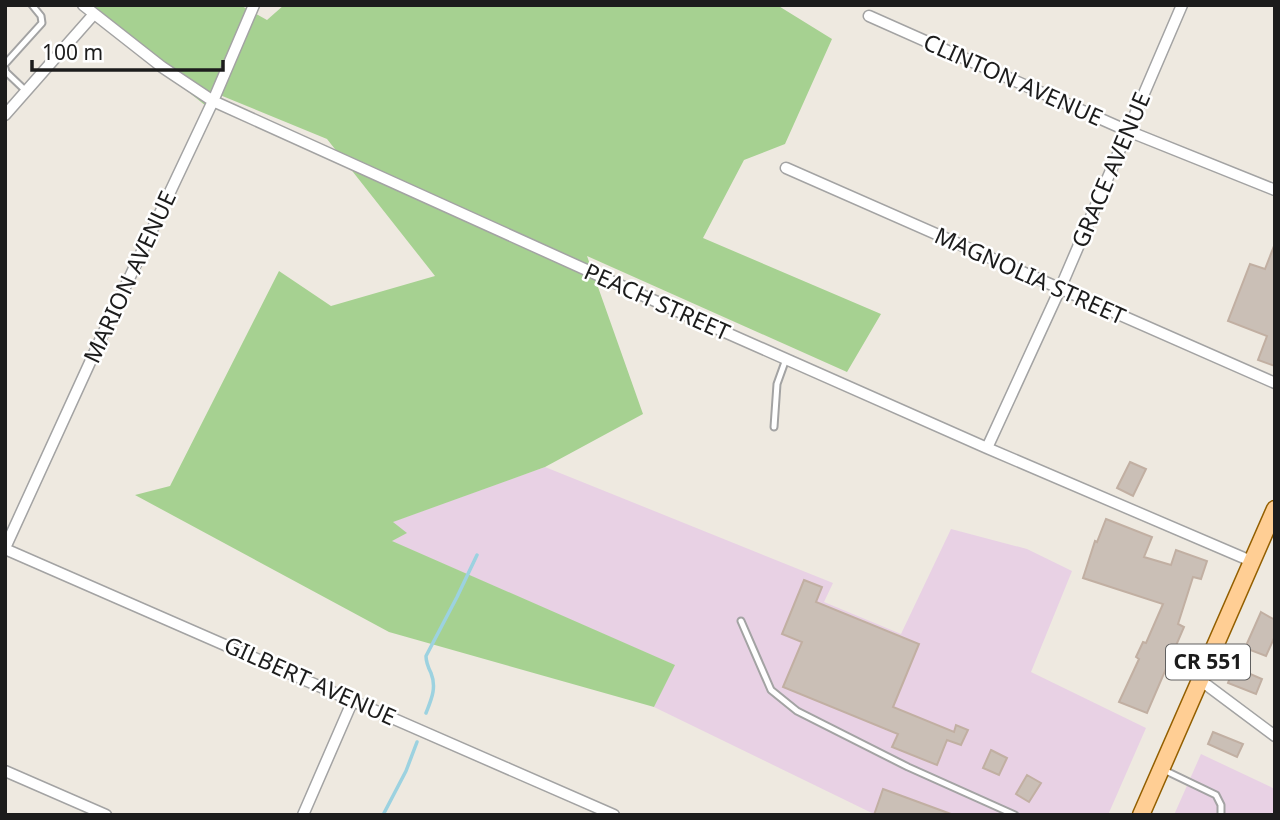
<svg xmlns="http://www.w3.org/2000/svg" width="1280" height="820" viewBox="0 0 1280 820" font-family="'Noto Sans',sans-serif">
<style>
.industrial{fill:#e8d1e4}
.forest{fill:#a6d191}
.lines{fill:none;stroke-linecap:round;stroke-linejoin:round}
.stream{stroke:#9cd2e0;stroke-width:3.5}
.building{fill:#cabfb6;stroke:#c1afa2;stroke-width:2}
.lane-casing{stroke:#a3a3a3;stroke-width:9}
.street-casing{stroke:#a3a3a3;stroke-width:13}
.primary-casing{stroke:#935f00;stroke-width:19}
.lane{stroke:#fff;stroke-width:5}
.street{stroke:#fff;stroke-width:10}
.primary{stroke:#ffce94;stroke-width:16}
.labels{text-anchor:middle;stroke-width:5;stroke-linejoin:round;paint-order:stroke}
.shield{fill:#fff;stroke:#606060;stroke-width:2}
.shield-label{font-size:21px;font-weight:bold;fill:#1c1c1c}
.street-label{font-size:23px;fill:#1c1c1c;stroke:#fff}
</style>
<rect width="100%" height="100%" fill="#eee9e0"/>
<path class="industrial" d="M545,467L833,583L824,602L901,634L951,529L1027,549L1072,571L1031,672L1146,728L1108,815H876L654,707L674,665L391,541L392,522Z
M1201,754L1275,789V815H1174Z"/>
<path class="forest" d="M80,5H240L267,20L284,5H777L832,39L785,144L744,160L703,238L881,314L847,372L587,256L643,414L545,467L393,522L407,533L392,541L675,665L654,707L389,632L135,495L170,486L279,271L331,306L435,276L327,139L215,93L206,106Z"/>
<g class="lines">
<path class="stream" d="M426,713C431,700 437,688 431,673C428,667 426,663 426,656L457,597L477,555
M383,815L406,771L417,742"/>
</g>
<path class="building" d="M1274,246H1275V366L1258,360L1267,336L1228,321L1250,264L1265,269Z
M1130,462L1146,469L1133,496L1117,488Z
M1106,519L1152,537L1144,557L1171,565L1176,550L1207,561L1201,579L1193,577L1178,624L1184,627L1147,713L1119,702L1139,659L1136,657L1143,642L1146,643L1163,604L1083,578L1095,541L1097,542Z
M804,580L822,587L816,602L919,644L893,707L954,732L956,725L968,730L961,745L947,740L937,765L892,747L898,734L783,687L802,642L782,634Z
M1261,612L1275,620V636L1266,656L1245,648Z
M1234,667L1262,679L1256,694L1228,683Z
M1213,732L1243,744L1237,757L1208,744Z
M991,750L1007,758L999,775L983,768Z
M1027,775L1041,783L1029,802L1016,794Z
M883,789L951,814V815H874Z"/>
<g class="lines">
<defs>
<path id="lane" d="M5,64L42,23L41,16L32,5
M5,68L6,72L26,91
M774,427L777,384L786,359
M741,621L771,690L797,711L908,767L1015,815
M1164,770L1216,795L1221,805V815"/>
<path id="street" d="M83,5L162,67L213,101L675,310L987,448L1251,561
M869,16L1128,131L1275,190
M5,115L94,14
M786,168L1275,383
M987,448L1060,289L1182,5
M5,548L102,336L213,101L254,5
M5,549L614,815
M1200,680L1275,736
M5,771L106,815
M303,815L353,700"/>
<path id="primary" d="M1141,815L1275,509"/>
</defs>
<use href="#lane" class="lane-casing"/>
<use href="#street" class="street-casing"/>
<use href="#primary" class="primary-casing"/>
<use href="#lane" class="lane"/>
<use href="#street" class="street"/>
<use href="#primary" class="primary"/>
</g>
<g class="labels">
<rect class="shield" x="1166" y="644.5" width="84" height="35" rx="5"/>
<g class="shield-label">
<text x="1208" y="669">CR 551</text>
</g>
<g class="street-label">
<text transform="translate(1013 80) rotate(24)" y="8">CLINTON AVENUE</text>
<text transform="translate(1111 170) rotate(-67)" y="8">GRACE AVENUE</text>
<text transform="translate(1030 276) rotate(24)" y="8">MAGNOLIA STREET</text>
<text transform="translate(130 277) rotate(-65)" y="8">MARION AVENUE</text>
<text transform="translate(657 302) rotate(24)" y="8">PEACH STREET</text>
<text transform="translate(310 681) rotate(24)" y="8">GILBERT AVENUE</text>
</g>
</g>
<rect width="1280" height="820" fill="none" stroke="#1c1c1c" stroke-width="14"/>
<path d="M32 60v10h191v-10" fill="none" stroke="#1c1c1c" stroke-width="3.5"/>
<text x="42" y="60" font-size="21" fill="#1c1c1c" stroke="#ffffff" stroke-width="5" paint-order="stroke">100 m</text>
</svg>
